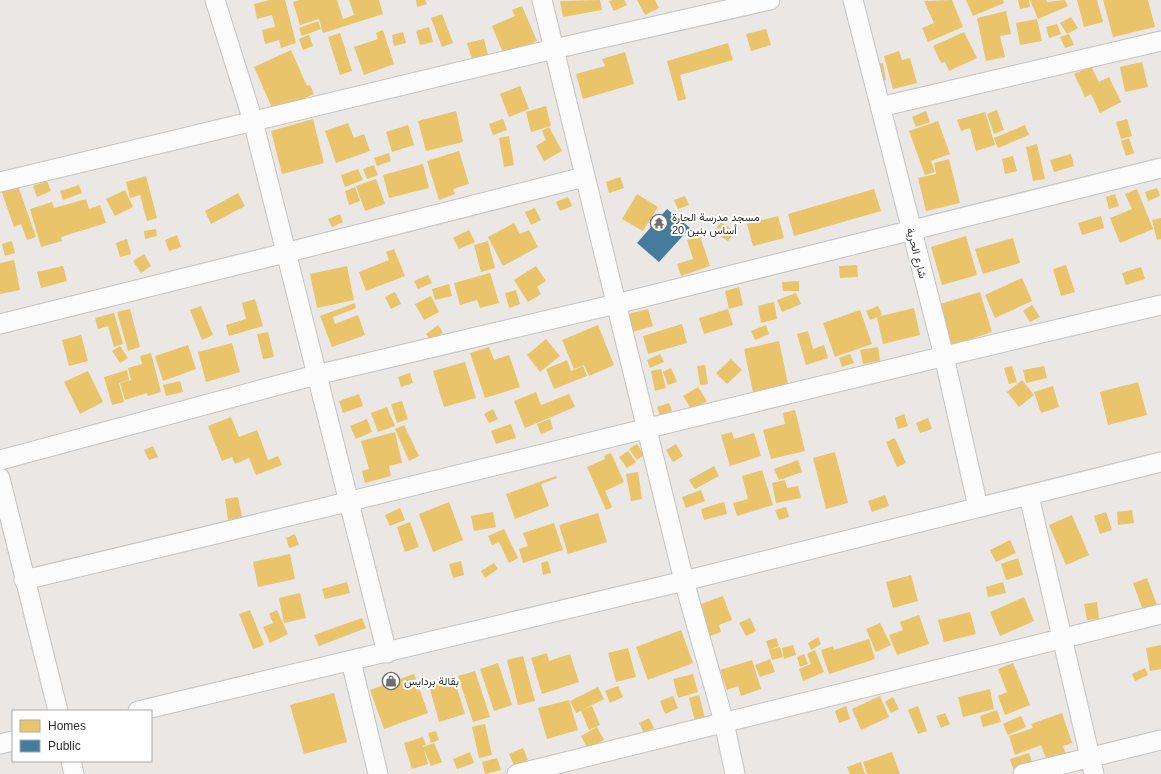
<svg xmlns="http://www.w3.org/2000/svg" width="1161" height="774" viewBox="0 0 1161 774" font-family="Helvetica,Vazirmatn,sans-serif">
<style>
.homes{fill:#e9c46a}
.public{fill:#457b9d}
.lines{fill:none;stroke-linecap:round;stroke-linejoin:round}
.minor-casing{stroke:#c4c4c4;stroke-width:21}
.minor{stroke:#fcfbfb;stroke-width:19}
.labels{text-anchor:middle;stroke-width:4;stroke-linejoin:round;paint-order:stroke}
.poi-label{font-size:11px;fill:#2d2d2d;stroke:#fff;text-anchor:start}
.street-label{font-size:11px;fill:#2d2d2d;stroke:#fff}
</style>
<rect width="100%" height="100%" fill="#eae7e4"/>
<path class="homes" d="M270,0H285L296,43L281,48L279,40L265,44L262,30L275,27L272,15L257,19L254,4Z
M300,0H337L343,19L354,15L349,0H379L383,14L323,33L319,19L300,25L293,2Z
M416,0H425L427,4L417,7Z
M600,0L602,10L563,17L560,1Z
M612,0H624L627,5L614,11L609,1Z
M637,0H655L659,8L645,15Z
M952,0L963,27L928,42L922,28L934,23L924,1Z
M966,0H1003L1004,3L973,16Z
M1018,0H1029L1030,7L1020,9Z
M1030,0H1046L1047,2L1065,0L1068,6L1038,19Z
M1077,0H1097L1103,22L1084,27Z
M1103,0H1148L1155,27L1113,37Z
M522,6L537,41L504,55L492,26L515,16L512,10Z
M1006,11L1011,34L1000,36L1005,57L986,61L977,18Z
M442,14L453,43L442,47L431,18Z
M1071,17L1078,28L1067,34L1060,23Z
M1037,19L1042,41L1020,45L1016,23Z
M318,21L321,29L302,36L299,28Z
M1057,24L1061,34L1049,38L1046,27Z
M429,27L433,42L420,45L416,31Z
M766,29L771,45L751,51L746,34Z
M383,30L394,64L364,75L354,47L378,39L376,33Z
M403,32L406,43L394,46L392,35Z
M964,32L977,58L949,71L945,62L941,63L933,46Z
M340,33L352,71L340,75L328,37Z
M1069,34L1074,45L1065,48L1060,37Z
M309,35L313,46L303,50L299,39Z
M484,39L488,55L472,59L467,43Z
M728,43L733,60L680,75L686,99L678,101L667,61Z
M291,50L307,86L310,85L314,94L274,112L254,67Z
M899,51L902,60L910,58L917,83L893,89L884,56Z
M625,52L634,84L583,99L576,74L605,66L602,59Z
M1142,62L1148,87L1125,92L1120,67Z
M883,63L886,80L879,82L875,64Z
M1091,66L1099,82L1109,77L1121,102L1100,113L1091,94L1085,97L1074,74Z
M520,86L529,109L509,117L500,94Z
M546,106L551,126L531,132L526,112Z
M997,110L1004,130L994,134L987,114Z
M456,111L463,142L426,151L418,121Z
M926,111L930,122L916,127L912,117Z
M985,112L995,145L976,151L970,128L961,131L957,120Z
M313,119L324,163L282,174L271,131Z
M503,119L507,130L493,135L489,124Z
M1127,119L1132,136L1121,139L1116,122Z
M938,121L950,154L931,161L935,172L925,175L909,131Z
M348,123L354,138L364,134L370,151L336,163L325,131Z
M408,125L414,145L392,152L386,132Z
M1025,125L1029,135L998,148L994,138Z
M549,127L562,151L544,161L536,146L546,140L542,131Z
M509,136L514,165L504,167L499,138Z
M1129,138L1134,153L1126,156L1121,141Z
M1037,144L1045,179L1033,181L1026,147Z
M459,151L469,184L453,189L455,194L439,200L427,161Z
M389,153L391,161L377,166L374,158Z
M1071,154L1074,166L1054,172L1050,160Z
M1013,156L1017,171L1005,174L1002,159Z
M949,159L960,203L926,211L918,178L936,174L934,163Z
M423,164L429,188L389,198L383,175Z
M374,165L378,175L367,179L363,169Z
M358,169L363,180L345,187L341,175Z
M146,176L157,218L147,221L140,195L130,198L126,182Z
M15,177L36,237L27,240L21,224L14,227L0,187Z
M620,177L624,188L609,193L606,182Z
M376,179L385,204L365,211L356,186Z
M47,181L51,191L37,197L33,186Z
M79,185L82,193L63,200L60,191Z
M355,187L360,201L349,205L345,191Z
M1157,188L1160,196L1148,201L1145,192Z
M874,189L881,211L794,236L788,214Z
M1137,189L1153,229L1120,243L1110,218L1132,209L1125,194Z
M125,190L133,207L115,216L106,199Z
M238,193L245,206L211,224L205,211Z
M637,194L658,207L643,231L622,219Z
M1115,194L1119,206L1109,209L1106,197Z
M685,196L689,205L678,209L674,200Z
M568,197L572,206L560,211L556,202Z
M86,199L89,209L100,205L106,223L61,237L62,241L41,247L30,209L52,202L54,208Z
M535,208L541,220L531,225L525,212Z
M340,214L343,222L332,227L328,219Z
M778,216L784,238L753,246L747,224Z
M1101,216L1104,228L1082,235L1078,223Z
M1161,218V239L1157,240L1152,220Z
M721,222L735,232L728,241L714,232Z
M514,223L520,234L529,230L538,247L503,266L488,237Z
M156,229L157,236L145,239L144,231Z
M469,230L475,242L459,249L453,238Z
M177,235L181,247L169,251L165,240Z
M700,236L710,266L681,276L677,264L693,259L687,240Z
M966,236L977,275L942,285L931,247Z
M1013,238L1020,263L983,274L975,249Z
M127,239L131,254L120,257L116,243Z
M12,241L15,253L5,256L2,244Z
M488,241L495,268L481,272L474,245Z
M394,249L405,276L366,291L359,272L389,260L386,252Z
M144,254L151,266L141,273L133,261Z
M14,260L20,290L0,294V263Z
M857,265L858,277L840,278L839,266Z
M1066,265L1075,292L1061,296L1053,269Z
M63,266L67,281L41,288L37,272Z
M347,266L354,300L317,308L310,274Z
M536,266L546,281L537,287L541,294L528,302L514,280Z
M1141,267L1145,279L1126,285L1122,273Z
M490,273L499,303L480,308L477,300L460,305L454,283Z
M428,275L432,283L418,289L414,281Z
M1022,278L1032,301L995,318L985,295Z
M799,281V291H783L782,282Z
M449,284L452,296L435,300L432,289Z
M739,287L743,305L729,309L725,291Z
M516,290L520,304L509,308L505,293Z
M395,292L401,304L391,309L385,297Z
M980,292L992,332L952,345L940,304Z
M796,293L801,304L782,312L777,300Z
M431,296L439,312L424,320L415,304Z
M255,299L263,326L229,336L226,325L246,319L242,303Z
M774,302L777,319L761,323L758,306Z
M355,303L356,308L333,317L335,324L358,315L365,335L332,347L320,316Z
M1032,305L1040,317L1030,322L1023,311Z
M201,306L213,335L202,340L190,310Z
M878,306L882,315L870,320L866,311Z
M914,308L920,335L883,344L877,317Z
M130,309L140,347L128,351L117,312Z
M648,309L653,326L633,332L628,314Z
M728,309L733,325L704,334L699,318Z
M860,310L872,344L835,357L823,323Z
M114,313L123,344L114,347L108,326L98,329L95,318Z
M682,324L687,343L648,354L643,336Z
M438,325L443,333L431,341L426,334Z
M598,325L614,365L589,376L584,365L574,369L562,340Z
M766,325L769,334L755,340L751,331Z
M808,331L813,349L824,345L828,358L806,365L797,334Z
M268,332L274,357L263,359L257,334Z
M81,335L88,361L69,366L62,340Z
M546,339L560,356L540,372L527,355Z
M779,341L788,384L753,392L744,349Z
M232,343L240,372L206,382L198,352Z
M188,345L196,369L163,381L155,356Z
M120,346L128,358L120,363L112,351Z
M489,347L494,360L509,355L520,387L485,398L470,353Z
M878,347L880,361L863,364L860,350Z
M151,353L161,392L148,396L147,393L125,400L120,383L131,380L128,368L142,364L140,356Z
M660,354L664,362L650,368L647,360Z
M850,354L854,363L842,367L839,358Z
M731,359L742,370L727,384L716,373Z
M567,360L571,371L583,366L587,376L554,389L546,369Z
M465,362L476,398L444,407L433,371Z
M705,365L708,384L700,385L697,366Z
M1012,366L1017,382L1009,384L1004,368Z
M1044,366L1047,378L1026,383L1023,370Z
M671,368L677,382L668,385L663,372Z
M661,369L666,388L655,391L651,371Z
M127,370L129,380L119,383L124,402L112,405L104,377Z
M88,371L103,402L80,414L64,382Z
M410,373L413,383L401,387L398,377Z
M1022,380L1034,395L1019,407L1007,392Z
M180,381L183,392L166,396L163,385Z
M1138,382L1147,415L1108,425L1100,392Z
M1053,386L1059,407L1041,413L1034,392Z
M698,387L707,401L692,410L683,396Z
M536,392L541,405L569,394L575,407L525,428L514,401Z
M359,394L363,406L343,413L339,401Z
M402,401L408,419L397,423L391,404Z
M669,403L672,411L660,415L657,407Z
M387,407L395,426L378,432L371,413Z
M493,409L498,419L489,423L484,414Z
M795,410L805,451L771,459L763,430L785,424L783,413Z
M904,414L908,426L898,429L895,418Z
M231,417L239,437L257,430L268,460L278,456L282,465L256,475L249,458L235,464L232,457L222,461L208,426Z
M928,418L932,429L920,433L916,423Z
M367,419L372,432L356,439L350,426Z
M550,419L553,429L541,434L537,424Z
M511,424L516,438L496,444L491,431Z
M404,425L419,456L409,461L395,429Z
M395,432L402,463L389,466L391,476L365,483L362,471L369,469L361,441Z
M732,432L734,439L754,433L761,456L730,466L721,435Z
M895,438L906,463L897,467L886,442Z
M637,444L644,455L637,460L629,449Z
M676,444L683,456L673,462L666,450Z
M153,446L158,457L149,460L144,450Z
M628,451L636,462L627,468L619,457Z
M835,452L848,503L826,509L813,458Z
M611,453L624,482L605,491L612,507L606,510L587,467L605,459L604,456Z
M798,460L802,472L779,480L774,469Z
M714,466L719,476L695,489L689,480Z
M762,470L773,505L737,516L733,503L748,499L742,476Z
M638,472L642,499L631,501L626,474Z
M556,476L557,478L541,484L549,506L515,519L506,494Z
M785,480L787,488L798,486L801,498L776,503L772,483Z
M701,490L705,501L686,508L682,497Z
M885,495L889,506L872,512L868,501Z
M238,497L242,517L228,520L225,499Z
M449,502L463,540L433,552L419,514Z
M724,502L727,514L704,520L701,509Z
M786,507L789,517L779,520L775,510Z
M400,508L405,520L390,526L385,515Z
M1132,510L1134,523L1118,525L1117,512Z
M493,512L496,527L474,531L471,516Z
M1106,512L1112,530L1100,534L1094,516Z
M598,513L607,542L568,554L559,525Z
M1072,515L1089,555L1066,565L1049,525Z
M410,522L419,547L405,552L397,527Z
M554,523L563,550L523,563L519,549L528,546L523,533Z
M504,529L518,558L509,563L499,542L492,545L488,536Z
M295,534L299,545L289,548L286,538Z
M1010,540L1016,553L996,562L990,550Z
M290,554L295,579L258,587L253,562Z
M1018,558L1023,575L1006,580L1001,564Z
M461,561L464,575L453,578L449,564Z
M548,561L551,573L543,575L541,563Z
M494,563L498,569L485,578L481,571Z
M911,575L918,601L893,608L886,582Z
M1147,578L1157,605L1143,610L1133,583Z
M347,582L350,593L325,599L322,589Z
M1003,582L1006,593L988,597L986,587Z
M300,593L306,618L284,623L279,598Z
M723,596L732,620L719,625L721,632L710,636L698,605Z
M1024,597L1034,621L1000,636L990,612Z
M1097,602L1099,619L1087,620L1084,604Z
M250,610L264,645L253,649L239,614Z
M277,610L288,634L270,643L263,627L273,623L269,614Z
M970,612L976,634L944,642L938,620Z
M919,615L929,644L897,655L889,635L903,630L900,622Z
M362,618L366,628L319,646L314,635Z
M750,618L756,631L746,636L739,623Z
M880,623L891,645L876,652L866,629Z
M681,630L693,663L648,680L636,647Z
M818,637L821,644L811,650L808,643Z
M776,638L779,646L769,650L766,641Z
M869,639L875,659L829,674L821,650L833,646L834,650Z
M793,645L796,655L784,659L782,648Z
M1161,645V669L1150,671L1146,648Z
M780,647L783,657L772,660L769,650Z
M628,648L636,677L616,682L608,653Z
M815,650L824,672L803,681L799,669L811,664L807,654Z
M547,653L549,661L570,654L579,682L542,694L531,658Z
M804,654L808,664L800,667L797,657Z
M523,656L535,701L518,705L507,660Z
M770,659L775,672L760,677L755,665Z
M752,660L761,689L741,696L738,686L727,690L720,670Z
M498,663L512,705L494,711L480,669Z
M1013,663L1030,705L1005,715L998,696L1007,692L998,669Z
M1145,668L1148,675L1135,681L1132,674Z
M475,671L490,717L473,722L458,676Z
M414,674L428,713L384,729L370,690Z
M693,674L698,692L678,698L673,679Z
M453,675L465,714L439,722L428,682Z
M618,686L623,697L610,703L605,691Z
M598,687L604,699L582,710L592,706L600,725L589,730L581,711L576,713L570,701Z
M990,689L994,709L963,717L958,697Z
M334,693L347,742L304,754L290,705Z
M699,695L705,718L695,721L689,698Z
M673,696L678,708L665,714L660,701Z
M880,696L889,717L861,730L852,709Z
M893,697L899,709L891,713L885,702Z
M569,700L578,730L547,739L538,708Z
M846,706L850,719L839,723L835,711Z
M918,706L927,731L918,734L908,710Z
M997,710L1001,722L983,727L980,716Z
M945,713L950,724L941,728L936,716Z
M1062,713L1072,743L1063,746L1067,757L1048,764L1041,745L1015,755L1009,736L1033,728L1031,724Z
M1021,716L1026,727L1008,735L1003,724Z
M649,718L654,728L644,733L639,723Z
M485,724L492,755L479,758L472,727Z
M597,727L604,740L588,749L581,736Z
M436,731L439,740L431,743L428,733Z
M423,737L426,745L423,746L422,743L428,764L412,769L404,743Z
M434,743L442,762L431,766L423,747Z
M523,748L528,760L514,765L509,754Z
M470,752L474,763L457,769L453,759Z
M892,752L900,774H867L863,762Z
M1029,753L1033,765L1014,771L1010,759Z
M497,758L501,770L485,774L482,762Z
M861,762L865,774H850L847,767Z"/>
<path class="public" d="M667,209L690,228L659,262L637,243Z"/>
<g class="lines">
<defs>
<path id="minor" d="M215,0L253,121L387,653
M542,0L684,581L724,722L735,774
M853,0L944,356L978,507
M880,107L1161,41
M0,182L554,49L770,0
M0,324L285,253L584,177
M0,460L316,375L616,304L1161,168
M0,478L58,711
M1029,496L1094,774
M24,580C404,490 781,393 1161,305
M351,661L378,774
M138,711L684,581L1161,462
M0,744L13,741
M71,761L74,774
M517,774L1161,614
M1023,774L1161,740"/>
</defs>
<use href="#minor" class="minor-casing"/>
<use href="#minor" class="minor"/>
</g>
<defs>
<symbol id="temple-ring" viewBox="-11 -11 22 22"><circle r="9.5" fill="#fff" stroke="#6f6e6d" stroke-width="1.5"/><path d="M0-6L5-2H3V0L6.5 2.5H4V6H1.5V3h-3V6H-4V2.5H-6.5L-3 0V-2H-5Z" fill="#6f6e6d"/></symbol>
<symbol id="shop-ring" viewBox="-11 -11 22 22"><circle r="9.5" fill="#fff" stroke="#6f6e6d" stroke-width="1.5"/><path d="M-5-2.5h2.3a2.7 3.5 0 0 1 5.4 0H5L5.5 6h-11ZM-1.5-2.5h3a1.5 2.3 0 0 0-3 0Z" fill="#6f6e6d"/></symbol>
</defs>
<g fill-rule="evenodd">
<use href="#temple-ring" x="649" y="213" width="20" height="20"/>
<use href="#shop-ring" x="381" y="671" width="20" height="20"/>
</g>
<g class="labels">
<g class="poi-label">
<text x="672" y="221">مسجد مدرسة الحارة<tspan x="672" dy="13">20 أساس بنين</tspan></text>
<text x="404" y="685">بقالة بردايس</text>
</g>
<g class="street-label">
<text transform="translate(917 253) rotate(75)" y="4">شارع الحرية</text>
</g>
</g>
<rect x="12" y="710" width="140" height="52" fill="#ffffff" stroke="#ababab"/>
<rect x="20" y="720" width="20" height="12" fill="#e9c46a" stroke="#ababab"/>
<text x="48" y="730" font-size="12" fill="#2d2d2d">Homes</text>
<rect x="20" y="740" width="20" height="12" fill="#457b9d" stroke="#ababab"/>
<text x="48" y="750" font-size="12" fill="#2d2d2d">Public</text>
</svg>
